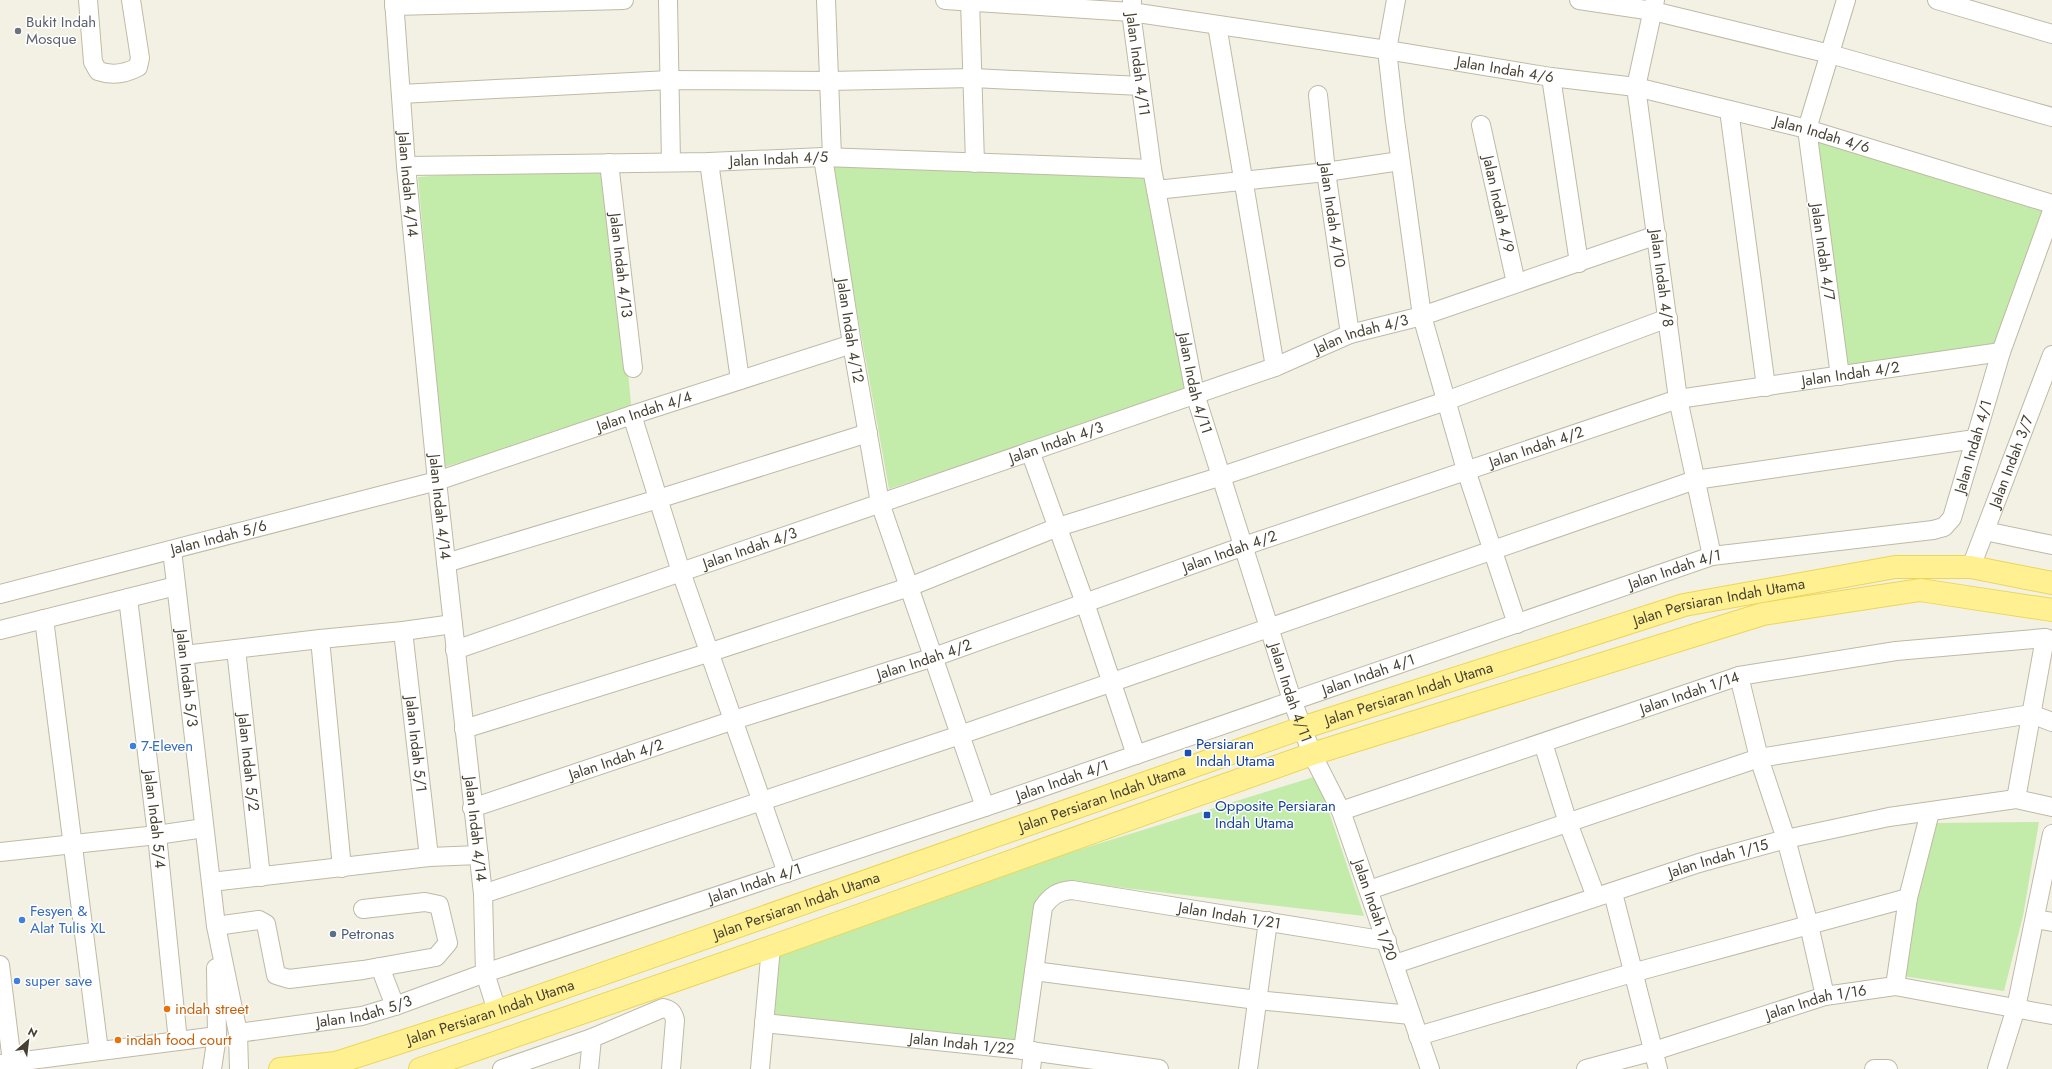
<svg xmlns="http://www.w3.org/2000/svg" width="2052" height="1069" viewBox="0 0 2052 1069" font-family="Jost,sans-serif">
<style>
.green{fill:#c3eba9}
.lines{fill:none;stroke-linecap:round;stroke-linejoin:round}
.minor-casing{stroke:#bfbaa6;stroke-width:20}
.major-casing{stroke:#ecd658;stroke-width:24}
.minor{stroke:#fff;stroke-width:18}
.major{stroke:#fff091;stroke-width:22}
.worship-dot{fill:#6b7280;stroke:#fff;stroke-width:1.5}
.shop-dot{fill:#3f7fe0;stroke:#fff;stroke-width:1.5}
.transit-dot{fill:#1a4fb4;stroke:#fff;stroke-width:1.5}
.service-dot{fill:#5c6f8a;stroke:#fff;stroke-width:1.5}
.food-dot{fill:#e8710a;stroke:#fff;stroke-width:1.5}
.labels{text-anchor:middle;stroke-width:3;stroke-linejoin:round;paint-order:stroke}
.worship-label{font-size:15px;fill:#5b616d;stroke:#fff;text-anchor:start}
.street-label{font-size:15px;fill:#464133;stroke:#fff}
.transit-label{font-size:15px;fill:#164399;stroke:#fff;text-anchor:start}
.shop-label{font-size:15px;fill:#366cbe;stroke:#fff;text-anchor:start}
.service-label{font-size:15px;fill:#4e5e75;stroke:#fff;text-anchor:start}
.food-label{font-size:15px;fill:#c56008;stroke:#fff;text-anchor:start}
</style>
<rect width="100%" height="100%" fill="#f3f1e4"/>
<path class="green" d="M1813,135L2050,203L2001,352L1843,370Z
M830,162L1148,177L1189,391L889,489Z
M609,163L632,415L444,467L418,177Z
M1317,776L1364,916L1073,882L1053,886L1017,1042L770,1016L775,950L1062,855Z
M2039,822L2023,916L2004,991L1902,976L1932,823Z"/>
<g class="lines">
<defs>
<g id="minor">
<path d="M88,0L93,62L98,71C112,76 125,74 138,67L140,58L131,0"/>
<path id="s1" d="M394,0L406,166L437,481L483,894L485,973L497,1011"/>
<path d="M668,0L671,162"/>
<path d="M826,0L832,157"/>
<path id="s2" d="M945,0L1131,12L1387,50L1551,77L1636,87L1807,129L2052,204"/>
<path d="M970,0L975,163"/>
<path d="M1396,0L1387,50L1395,120L1422,316L1466,470L1517,624"/>
<path d="M1579,0L1653,11L1830,54L2052,117"/>
<path id="s3" d="M1655,0L1636,87L1678,399L1712,556"/>
<path d="M1937,0L2052,34"/>
<path id="s4" d="M1132,1L1131,12L1152,169L1195,394L1292,700L1312,754L1341,811L1430,1069"/>
<path d="M394,6L624,0"/>
<path d="M1217,25L1275,367"/>
<path d="M1551,77L1579,263"/>
<path d="M401,94L669,80L829,81L973,78L1141,86"/>
<path id="s5" d="M1318,95L1326,172L1350,334"/>
<path d="M1729,110L1766,387"/>
<path id="s6" d="M1481,125L1516,283"/>
<path id="s7" d="M823,157L852,344L880,503L985,807"/>
<path d="M709,162L740,380"/>
<path id="s8" d="M609,163L633,368"/>
<path id="s9" d="M406,166L709,162L823,157L1152,169"/>
<path d="M1156,190L1326,172L1400,161"/>
<path d="M1840,376L1807,129L1846,0"/>
<path d="M632,415L681,572L787,873"/>
<path d="M1030,451L1085,603L1136,755"/>
<path d="M1985,531L2052,545"/>
<path id="s10" d="M172,550L216,926L238,1033L239,1069"/>
<path d="M446,563L658,499L868,433"/>
<path id="s11" d="M1971,567L2052,355"/>
<path id="s12" d="M0,594L437,481L632,415L852,344"/>
<path id="s13" d="M128,598L157,835L178,1041"/>
<path d="M44,619L99,1051"/>
<path d="M0,630L176,586"/>
<path id="s14" d="M403,631L429,857"/>
<path d="M320,639L342,868"/>
<path id="s15" d="M236,649L261,877"/>
<path id="s16" d="M455,650L1275,367L1350,334L1422,316L1657,235"/>
<path d="M184,655L320,639L403,631L453,624"/>
<path d="M1739,676L1759,758L1786,839L1809,925L1825,996"/>
<path d="M464,729L711,652L909,587L1058,527L1222,476L1446,401L1668,318"/>
<path d="M1543,743L1568,823L1596,897"/>
<path d="M2016,799L2045,638"/>
<path id="s17" d="M472,808L734,720L934,657L1244,546L1678,399L2001,352"/>
<path id="s18" d="M1341,811L1739,676L1896,651L2045,638L2052,640"/>
<path d="M0,852L157,835L204,828"/>
<path d="M211,882L429,857L479,855"/>
<path d="M1369,890L1759,758L2031,714L2052,722"/>
<path d="M1613,893L1658,1069"/>
<path d="M483,894L960,735L1695,480L1975,439"/>
<path d="M2035,919L2052,922"/>
<path d="M216,926L259,920L266,924L276,975L289,979L363,970L436,957L448,943L439,905L425,902L363,909"/>
<path id="s19" d="M1395,964L1699,863L1786,839L1889,817L2016,799L2052,807"/>
<path d="M0,965L12,1062"/>
<path d="M380,967L395,1006"/>
<path d="M1034,971L1257,1000L1411,1015"/>
<path d="M1895,986L1908,898L1930,812"/>
<path id="s20" d="M764,1023L1023,1050L1159,1069"/>
<path id="s21" d="M238,1033L362,1016L395,1006L485,973L985,807L1712,556L1933,530L1944,527L1952,518L2001,352L2052,211"/>
<path d="M1418,1036L1632,973L1908,898"/>
<path id="s22" d="M1023,1050L1043,907C1051,896 1058,891 1072,890L1387,941"/>
<path d="M0,1064L217,1036"/>
<path d="M212,1069L217,1036L216,968"/>
<path d="M502,1069L592,1038L663,1008C671,1010 673,1012 675,1020L671,1069"/>
<path d="M589,1069L592,1038"/>
<path d="M760,1069L771,947"/>
<path d="M1031,1069L1033,1051"/>
<path d="M1248,1069L1268,921"/>
<path id="s23" d="M1586,1069L1654,1051L1825,996L1895,986L2052,1015"/>
<path d="M1874,1069H1888"/>
<path d="M1997,1069L2016,1008L2052,834"/>
</g>
<g id="major">
<path id="s24" d="M280,1069L336,1063L497,1011L1302,728L1684,605L1895,567H1971L2052,583"/>
<path d="M420,1069L771,947L1312,754L1763,614L1920,590L2052,610"/>
</g>
</defs>
<use href="#minor" class="minor-casing"/>
<use href="#major" class="major-casing"/>
<use href="#minor" class="minor"/>
<use href="#major" class="major"/>
</g>
<circle class="worship-dot" cx="18" cy="31" r="4"/>
<g class="shop-dot">
<circle cx="133" cy="746" r="4"/>
<circle cx="22" cy="920" r="4"/>
<circle cx="17" cy="981" r="4"/>
</g>
<g class="transit-dot">
<rect x="1184" y="749" width="8" height="8" rx="2"/>
<rect x="1203" y="811" width="8" height="8" rx="2"/>
</g>
<circle class="service-dot" cx="333" cy="934" r="4"/>
<g class="food-dot">
<circle cx="167" cy="1009" r="4"/>
<circle cx="118" cy="1040" r="4"/>
</g>
<g class="labels">
<g class="worship-label">
<text x="26" y="27">Bukit Indah<tspan x="26" dy="17">Mosque</tspan></text>
</g>
<g class="street-label">
<text dy="5" stroke="none"><textPath href="#s4" startOffset="64">Jalan Indah 4/11</textPath></text>
<text dy="5" stroke="none"><textPath href="#s2" startOffset="565">Jalan Indah 4/6</textPath></text>
<text dy="5" stroke="none"><textPath href="#s2" startOffset="889">Jalan Indah 4/6</textPath></text>
<text dy="5" stroke="none"><textPath href="#s9" startOffset="373">Jalan Indah 4/5</textPath></text>
<text dy="5" stroke="none"><textPath href="#s1" startOffset="185">Jalan Indah 4/14</textPath></text>
<text dy="5" stroke="none"><textPath href="#s6" startOffset="81">Jalan Indah 4/9</textPath></text>
<text dy="5" stroke="none"><textPath href="#s5" startOffset="121">Jalan Indah 4/10</textPath></text>
<text transform="translate(1823 252) rotate(82)" y="5">Jalan Indah 4/7</text>
<text dy="5" stroke="none"><textPath href="#s8" startOffset="103">Jalan Indah 4/13</textPath></text>
<text dy="5" stroke="none"><textPath href="#s3" startOffset="282">Jalan Indah 4/8</textPath></text>
<text dy="5" stroke="none"><textPath href="#s7" startOffset="176">Jalan Indah 4/12</textPath></text>
<text dy="5" stroke="none"><textPath href="#s16" startOffset="960">Jalan Indah 4/3</textPath></text>
<text dy="5" stroke="none"><textPath href="#s17" startOffset="1448">Jalan Indah 4/2</textPath></text>
<text dy="5" stroke="none"><textPath href="#s4" startOffset="388">Jalan Indah 4/11</textPath></text>
<text dy="5" stroke="none"><textPath href="#s12" startOffset="670">Jalan Indah 4/4</textPath></text>
<text dy="5" stroke="none"><textPath href="#s16" startOffset="636">Jalan Indah 4/3</textPath></text>
<text dy="5" stroke="none"><textPath href="#s21" startOffset="1872">Jalan Indah 4/1</textPath></text>
<text dy="5" stroke="none"><textPath href="#s17" startOffset="1124">Jalan Indah 4/2</textPath></text>
<text dy="5" stroke="none"><textPath href="#s11" startOffset="113">Jalan Indah 3/7</textPath></text>
<text dy="5" stroke="none"><textPath href="#s1" startOffset="509">Jalan Indah 4/14</textPath></text>
<text dy="5" stroke="none"><textPath href="#s12" startOffset="226">Jalan Indah 5/6</textPath></text>
<text dy="5" stroke="none"><textPath href="#s16" startOffset="312">Jalan Indah 4/3</textPath></text>
<text dy="5" stroke="none"><textPath href="#s17" startOffset="800">Jalan Indah 4/2</textPath></text>
<text dy="5" stroke="none"><textPath href="#s21" startOffset="1512">Jalan Indah 4/1</textPath></text>
<text dy="5" stroke="none"><textPath href="#s24" startOffset="1515">Jalan Persiaran Indah Utama</textPath></text>
<text dy="5" stroke="none"><textPath href="#s17" startOffset="476">Jalan Indah 4/2</textPath></text>
<text dy="5" stroke="none"><textPath href="#s21" startOffset="1188">Jalan Indah 4/1</textPath></text>
<text dy="5" stroke="none"><textPath href="#s10" startOffset="129">Jalan Indah 5/3</textPath></text>
<text dy="5" stroke="none"><textPath href="#s4" startOffset="712">Jalan Indah 4/11</textPath></text>
<text dy="5" stroke="none"><textPath href="#s24" startOffset="1191">Jalan Persiaran Indah Utama</textPath></text>
<text dy="5" stroke="none"><textPath href="#s18" startOffset="368">Jalan Indah 1/14</textPath></text>
<text dy="5" stroke="none"><textPath href="#s14" startOffset="114">Jalan Indah 5/1</textPath></text>
<text dy="5" stroke="none"><textPath href="#s17" startOffset="152">Jalan Indah 4/2</textPath></text>
<text dy="5" stroke="none"><textPath href="#s15" startOffset="114">Jalan Indah 5/2</textPath></text>
<text dy="5" stroke="none"><textPath href="#s21" startOffset="864">Jalan Indah 4/1</textPath></text>
<text dy="5" stroke="none"><textPath href="#s24" startOffset="867">Jalan Persiaran Indah Utama</textPath></text>
<text dy="5" stroke="none"><textPath href="#s13" startOffset="223">Jalan Indah 5/4</textPath></text>
<text dy="5" stroke="none"><textPath href="#s1" startOffset="833">Jalan Indah 4/14</textPath></text>
<text dy="5" stroke="none"><textPath href="#s19" startOffset="340">Jalan Indah 1/15</textPath></text>
<text dy="5" stroke="none"><textPath href="#s21" startOffset="540">Jalan Indah 4/1</textPath></text>
<text dy="5" stroke="none"><textPath href="#s24" startOffset="543">Jalan Persiaran Indah Utama</textPath></text>
<text dy="5" stroke="none"><textPath href="#s4" startOffset="946">Jalan Indah 1/20</textPath></text>
<text dy="5" stroke="none"><textPath href="#s22" startOffset="339">Jalan Indah 1/21</textPath></text>
<text dy="5" stroke="none"><textPath href="#s23" startOffset="240">Jalan Indah 1/16</textPath></text>
<text dy="5" stroke="none"><textPath href="#s21" startOffset="128">Jalan Indah 5/3</textPath></text>
<text dy="5" stroke="none"><textPath href="#s24" startOffset="219">Jalan Persiaran Indah Utama</textPath></text>
<text dy="5" stroke="none"><textPath href="#s20" startOffset="199">Jalan Indah 1/22</textPath></text>
</g>
<g class="transit-label">
<text x="1196" y="749">Persiaran<tspan x="1196" dy="17">Indah Utama</tspan></text>
<text x="1215" y="811">Opposite Persiaran<tspan x="1215" dy="17">Indah Utama</tspan></text>
</g>
<g class="shop-label">
<text x="141" y="751">7-Eleven</text>
<text x="30" y="916">Fesyen &amp;<tspan x="30" dy="17">Alat Tulis XL</tspan></text>
<text x="25" y="986">super save</text>
</g>
<g class="service-label">
<text x="341" y="939">Petronas</text>
</g>
<g class="food-label">
<text x="175" y="1014">indah street</text>
<text x="126" y="1045">indah food court</text>
</g>
</g>
<g transform="translate(28 1041) rotate(28)" stroke="#ffffff" stroke-width="3" paint-order="stroke">
<path d="M0-3L7 15L0 10L-7 15Z" fill="#464133"/>
<text y="-6" font-size="11" font-weight="bold" text-anchor="middle" fill="#464133">N</text>
</g>
</svg>
